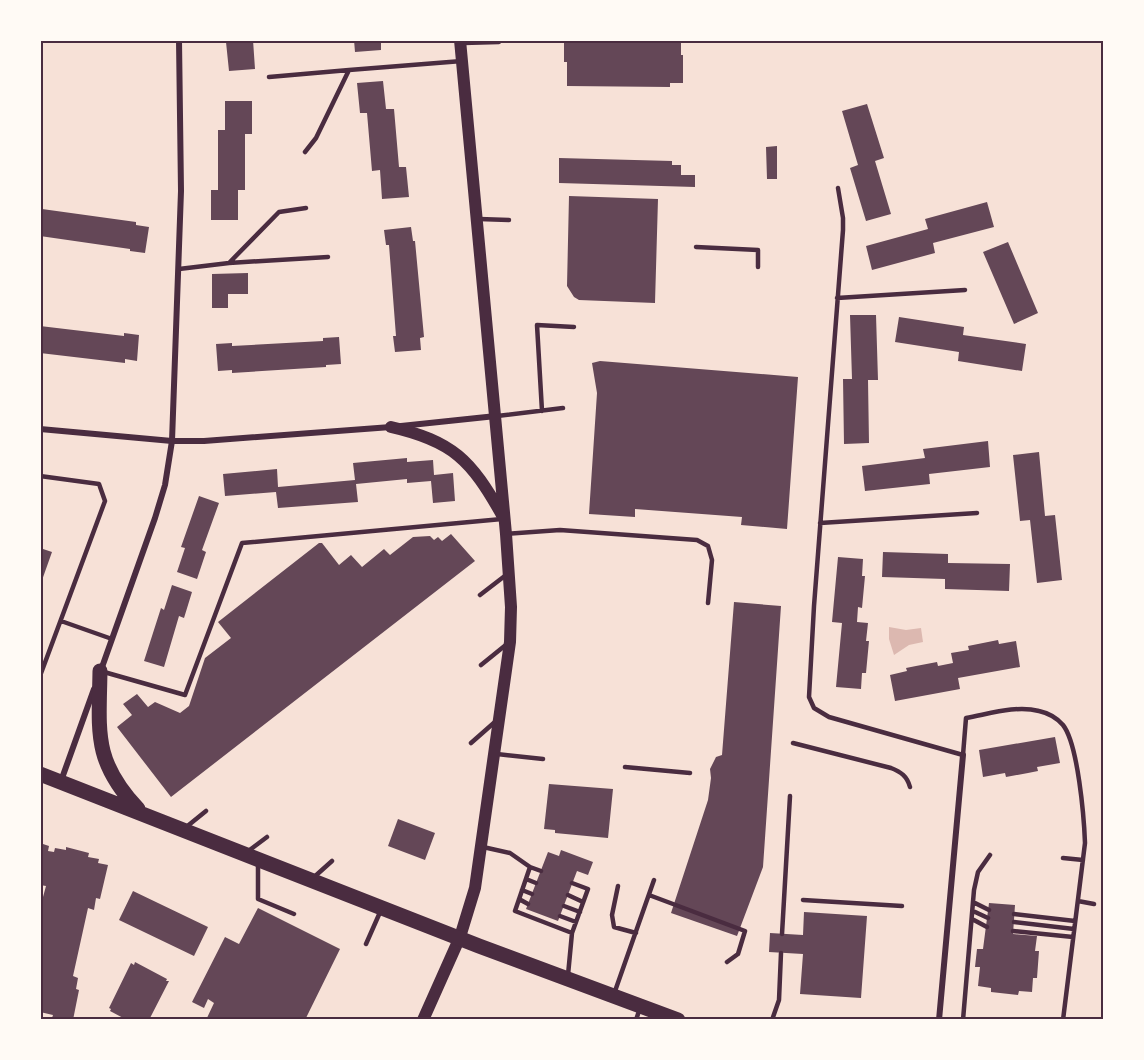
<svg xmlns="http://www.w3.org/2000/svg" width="1144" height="1060" viewBox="0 0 1144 1060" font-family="Arial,sans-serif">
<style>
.water{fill:#dcb8b0}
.building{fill:#644757}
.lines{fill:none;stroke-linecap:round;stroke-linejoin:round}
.service{stroke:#4a2c40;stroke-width:4.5}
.minor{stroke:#4a2c40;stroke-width:6}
.secondary{stroke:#4a2c40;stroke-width:12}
.primary{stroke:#4a2c40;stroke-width:15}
.neatline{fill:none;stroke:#4a2c40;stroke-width:2}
</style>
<rect width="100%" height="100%" fill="#f7e1d7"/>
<path class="water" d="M889,627L906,630L921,628L923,642L909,645L894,655L889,639Z"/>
<path class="building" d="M218,40H253L255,69L229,71L226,42L218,43Z
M354,40H381V50L355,52Z
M564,40H681V55H683V83H670V87L567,86V62H564Z
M383,81L386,109H394L399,167H406L409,197L382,199L380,170L372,171L367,113H360L357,83Z
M225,101H252V134H245V190H238V220H211V190H218V130H225Z
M867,104L884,158L875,161L891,214L866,221L850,168L858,165L842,111Z
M777,146V179H767L766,147Z
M559,158L672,161V165H681V175H695V187L559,183Z
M569,196L658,199L655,303L579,300L574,297L567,286Z
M987,202L994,227L933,243L935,253L872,270L866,246L928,229L925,219Z
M42,209L136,222V225L149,227L145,253L130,251V249L40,236Z
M411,227L413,241H415L424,337L420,338L421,350L395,352L393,336H396L389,245H386L384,230Z
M1008,242L1038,313L1014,324L983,252Z
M248,273V294H228V308H212V274Z
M850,315H876L878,380H868L869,443L844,444L843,379H852Z
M899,317L964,327L963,335L1026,344L1022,371L958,361L959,352L895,342Z
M40,326L124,336V333L139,335L137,361L125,359V363L40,353Z
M339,337L341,364L326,365V367L232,373V370L218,371L216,344L232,343V346L323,341V338Z
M600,361L798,377L787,529L741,525L742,517L635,509V517L589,514L597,393L592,363Z
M988,441L990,467L929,474L930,484L865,491L862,466L925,458L923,449Z
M1039,452L1045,516L1055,515L1062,580L1037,583L1030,520L1020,521L1013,455Z
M407,458V462L433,460L434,475L453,473L455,501L433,503L431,481L407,483V479L356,484L358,502L278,508L276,492L225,496L223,474L277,469L278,487L355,480L353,463Z
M199,496L219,503L202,550L206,552L197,579L177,572L185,548L181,547Z
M451,534L475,561L171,797L117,727L132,715L123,704L137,694L148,707L155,702L180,713L189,706L205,658L231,638L218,622L319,543H322L339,565L351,555L362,567L384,549L390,555L413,537L430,536L434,540L438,537L442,541Z
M40,548L52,552L41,583H40Z
M883,552L948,554V563L1010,564L1009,591L945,589V579L882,577Z
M838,557L863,559L862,576H865L862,608L858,607L857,622L868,623L866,641H869L866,673H862L861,689L836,687L842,623L832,622Z
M172,585L192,592L184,618L179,616L164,667L144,661L161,608L164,610Z
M734,602L781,606L763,867L737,936L671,913L708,800L711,778L710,769L716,757L722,755Z
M998,640L999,644L1016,641L1020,667L958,678L960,689L895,701L890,675L907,671L906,668L916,666L937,662L938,666L953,663L951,653L969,650L968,646Z
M1055,737L1060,763L1037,767L1038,771L1028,773L1006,777L1005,773L983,777L979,750Z
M549,784L613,789L608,838L555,833V830L544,829Z
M398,819L435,833L425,860L388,846Z
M40,843L49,846L48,851L54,852L55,848L66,850V847L89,853L88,857L99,859L98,863L108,865L100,899L96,898L94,910L88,908L73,976L78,978L76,989L79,990L73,1020L52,1018L53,1015L40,1012V908L46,886L40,885Z
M561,850L593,862L588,875L577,871L558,921L526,909L548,852L559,856Z
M133,891L208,927L194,956L119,920Z
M989,903L1015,905L1013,934L1037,936L1035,951H1039L1037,978H1033L1032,992L1019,991L1018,995L991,992V988L978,986L980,967H975L977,949H983Z
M258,908L340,949L305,1020H206L214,1003L208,999L204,1008L192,1002L225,937L239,944Z
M804,912L867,916L861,998L800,994L803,954L769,952L770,933L803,935Z
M135,962L167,979L166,981H169L149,1020H127L110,1011L111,1009L109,1008L131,963L134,965Z"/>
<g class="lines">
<path class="service" d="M463,43L499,42
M269,77L349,70
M305,152L316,138L349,70L462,61
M838,188L843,218V230L814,606L809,697L814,708L829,717L963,755L966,718C989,714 1016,705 1039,711C1048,713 1057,718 1063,725C1078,744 1084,817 1085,843L1063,1020
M479,219L509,220
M696,247L758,250V267
M229,263L328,257
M179,269L229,263L279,212L306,208
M837,298L965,290
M542,411L537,325L574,327
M497,416L563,408
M40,476L99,484L105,501L40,676
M820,523L977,513
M506,534L560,530L697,540L708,546L712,560L708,603
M480,595L506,575
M61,621L112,639
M481,665L507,644
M104,672L185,695L242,543L502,519
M471,743L496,721
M793,743L891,768C901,772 907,776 910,787
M497,754L543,759
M625,767L690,773
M185,828L206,811
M483,847L510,853L530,867L541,871
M247,852L267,837
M1063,858L1083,860
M258,861V899L294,914
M530,867L515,911L572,933
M313,878L332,861
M526,879L536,883
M618,886L612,915L614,927L636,933
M522,890L532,894
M568,895L583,902
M649,895L745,931L738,954L727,962
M519,899L528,904
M803,900L902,906
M1078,901L1094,904
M973,902L989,910
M564,906L580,912
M973,911L988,918
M1014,914L1075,921
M560,916L576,922
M972,919L987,927
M1014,922L1074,929
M1013,931L1073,937
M782,934L790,796
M366,944L381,910
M568,975L572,933L588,889L572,883
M614,994L654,880
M636,1020L640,1008
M772,1020L779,1000L781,953
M963,1020L974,890L978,872L990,855"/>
<path class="minor" d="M401,426L496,416
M40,429L172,441H204L391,427
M101,670L155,518L165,485L172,441L181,191L179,40
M61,781L94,689
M939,1020L963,755"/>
<path class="secondary" d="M391,427C453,441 471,460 502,515
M423,1020L460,937L475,888L510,642L511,607L506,534L460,40"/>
<path class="primary" d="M100,671C99,733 93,761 138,809
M40,774L479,946L678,1020"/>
</g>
<rect width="1144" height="1060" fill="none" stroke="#fffaf5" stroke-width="84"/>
<rect x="42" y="42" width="1060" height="976" class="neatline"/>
</svg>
